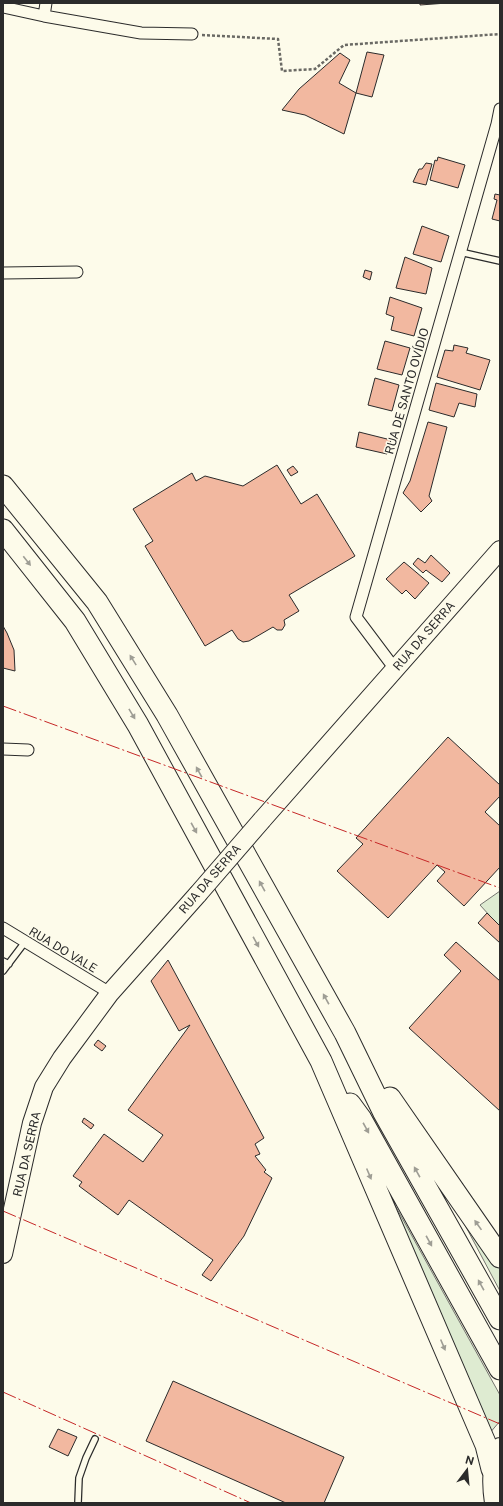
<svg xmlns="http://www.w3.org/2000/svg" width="503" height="1506" viewBox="0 0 503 1506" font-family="'Public Sans',sans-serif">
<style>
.green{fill:#deebd1;stroke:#74746e}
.building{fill:#f2b8a0;stroke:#2b2b2b}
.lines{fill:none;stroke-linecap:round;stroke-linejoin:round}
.lane-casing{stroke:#2b2b2b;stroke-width:8}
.street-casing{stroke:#2b2b2b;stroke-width:13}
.primary-casing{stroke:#2b2b2b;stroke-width:20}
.highway-casing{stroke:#2b2b2b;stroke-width:23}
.path{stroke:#6a6964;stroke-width:2.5;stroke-dasharray:3 2;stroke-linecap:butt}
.lane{stroke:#fdfbea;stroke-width:5.5}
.street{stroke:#fdfbea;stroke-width:11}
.primary{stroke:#fdfbea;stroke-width:18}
.highway{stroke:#fdfbea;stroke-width:21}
.primary-bridge-casing{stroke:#2b2b2b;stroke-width:20;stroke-linecap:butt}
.primary-bridge{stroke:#fdfbea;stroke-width:18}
.power{stroke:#c62828;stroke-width:1;stroke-dasharray:14 3 2 3;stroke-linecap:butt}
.oneway{fill:#9e9d94}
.labels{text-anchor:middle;stroke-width:3;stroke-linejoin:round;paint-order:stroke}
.street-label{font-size:12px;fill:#2b2b2b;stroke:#fdfbea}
</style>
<rect width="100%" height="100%" fill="#fdfbea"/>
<path class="green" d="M500,891V927L480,905Z
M386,1189L500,1395V1421L489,1434Z
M457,1210L500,1264V1291Z"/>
<path class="building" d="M420,3H447L420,5Z
M367,52L384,55L372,97L356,93Z
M340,53L350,60L339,83L356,93L344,134L305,115L282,110L299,89Z
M438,157L465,165L458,188L430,180L435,160L437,161Z
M426,163L432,164L426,185L413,182L419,169H422Z
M495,194L500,195V221L492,219L497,200L494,199Z
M422,226L449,236L441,262L413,254Z
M405,257L432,268L426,294L396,288Z
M365,270L372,272L370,280L363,277Z
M390,297L422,308L414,336L391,330L394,317L386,314Z
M385,341L410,348L402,375L377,369Z
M454,345L468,348L466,353L490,360L480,390L437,377L445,350L453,351Z
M375,378L399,385L392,411L368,405Z
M436,383L477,394L475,407L459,403L454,417L429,410Z
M428,422L447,427L429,496L432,501L421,512L403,493L410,481Z
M359,432L391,440L387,454L356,447Z
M277,465L301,504L317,494L355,556L289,595L299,611L284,620L285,625L282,630H277L273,627L249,641L243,642L238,639L232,630L205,646L145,546L153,541L133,509L192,473L196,481L205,476L243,486Z
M293,466L298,472L291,476L287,470Z
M431,555L450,573L442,582L426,570L423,573L413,564L418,558L425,563Z
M404,562L429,583L415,599L406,590L402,594L386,579Z
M3,626L7,633L14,650L15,671L3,668Z
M448,737L500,785V796L485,812L500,826V867L464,906L437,881L445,872L437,865L388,918L337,871L363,844L356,838Z
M487,913L500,926V943L478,923Z
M456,942L500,981V1111L409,1028L461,971L444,955Z
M168,960L264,1138L255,1144L260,1154L255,1156L266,1170L264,1172L272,1178L244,1236L211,1281L202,1275L213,1260L129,1200L118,1215L79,1186L82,1182L73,1176L104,1134L143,1162L163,1135L128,1110L190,1025L179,1031L151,981Z
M98,1040L106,1046L102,1051L94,1045Z
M84,1118L94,1125L91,1129L82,1122Z
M173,1381L344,1457L324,1503H286L146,1441Z
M58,1429L77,1437L68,1456L49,1447Z"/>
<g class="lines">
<defs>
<path id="lane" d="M460,252L500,261
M3,961L9,964
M3,971L25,942
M78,1503L79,1478L86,1458L95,1439"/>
<path id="street" d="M3,7L44,16L141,33L192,34
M44,16L46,3
M3,273L77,272
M395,669L356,617L497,124L500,109
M3,749L28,750
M3,928L110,993"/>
<path id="primary" d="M262,820L500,550
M3,1254L32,1123L44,1087L62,1058L110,993L198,894
M494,1503C491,1483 491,1466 500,1447"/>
<path id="highway" d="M3,486L97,602L167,715L345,1033L383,1111L500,1319
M3,530L75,621L138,725L321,1061L486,1445L492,1469
M390,1098L500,1257
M350,1104L361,1119L500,1369"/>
</defs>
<use href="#lane" class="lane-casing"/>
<use href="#street" class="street-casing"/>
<use href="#primary" class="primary-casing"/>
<use href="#highway" class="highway-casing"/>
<path class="path" d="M202,35L278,39L282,71L315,69L344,45L500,34"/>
<use href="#lane" class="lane"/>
<use href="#street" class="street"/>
<use href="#primary" class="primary"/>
<use href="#highway" class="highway"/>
<defs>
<path id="primary-bridge" d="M198,894L262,820"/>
</defs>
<use href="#primary-bridge" class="primary-bridge-casing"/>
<use href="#primary-bridge" class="primary-bridge"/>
<path class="power" d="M3,706L500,888
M3,1211L500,1424
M3,1392L251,1503"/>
</g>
<defs><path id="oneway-solid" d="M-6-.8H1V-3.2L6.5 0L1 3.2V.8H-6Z"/></defs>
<g class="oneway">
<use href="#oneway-solid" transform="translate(27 561) rotate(52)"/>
<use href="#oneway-solid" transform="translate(133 660) rotate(-122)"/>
<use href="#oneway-solid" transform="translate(132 714) rotate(59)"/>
<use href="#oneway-solid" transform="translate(199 772) rotate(-119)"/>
<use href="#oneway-solid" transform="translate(194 828) rotate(61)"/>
<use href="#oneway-solid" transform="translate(262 886) rotate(-119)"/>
<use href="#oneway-solid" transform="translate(256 942) rotate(61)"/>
<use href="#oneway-solid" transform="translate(326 999) rotate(-119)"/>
<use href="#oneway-solid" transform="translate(366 1128) rotate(61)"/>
<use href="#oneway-solid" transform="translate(417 1172) rotate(-119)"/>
<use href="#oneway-solid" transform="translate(369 1174) rotate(67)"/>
<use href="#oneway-solid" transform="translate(478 1225) rotate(-125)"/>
<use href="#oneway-solid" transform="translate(429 1241) rotate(61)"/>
<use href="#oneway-solid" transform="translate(481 1285) rotate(-119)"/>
<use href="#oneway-solid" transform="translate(443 1345) rotate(67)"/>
</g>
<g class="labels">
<g class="street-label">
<text transform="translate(407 391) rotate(-74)" y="4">RUA DE SANTO OVÍDIO</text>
<text transform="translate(424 636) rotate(-49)" y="4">RUA DA SERRA</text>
<text transform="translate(210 879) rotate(-49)" y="4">RUA DA SERRA</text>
<text transform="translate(63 950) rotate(31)" y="4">RUA DO VALE</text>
<text transform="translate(27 1154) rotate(-77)" y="4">RUA DA SERRA</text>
</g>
</g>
<rect width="503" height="1506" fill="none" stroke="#2b2b2b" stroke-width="8"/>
<g transform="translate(467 1470) rotate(16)" stroke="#fdfbea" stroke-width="3" paint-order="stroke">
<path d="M0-3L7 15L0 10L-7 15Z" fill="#2b2b2b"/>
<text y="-6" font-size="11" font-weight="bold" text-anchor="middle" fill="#2b2b2b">N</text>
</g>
</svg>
